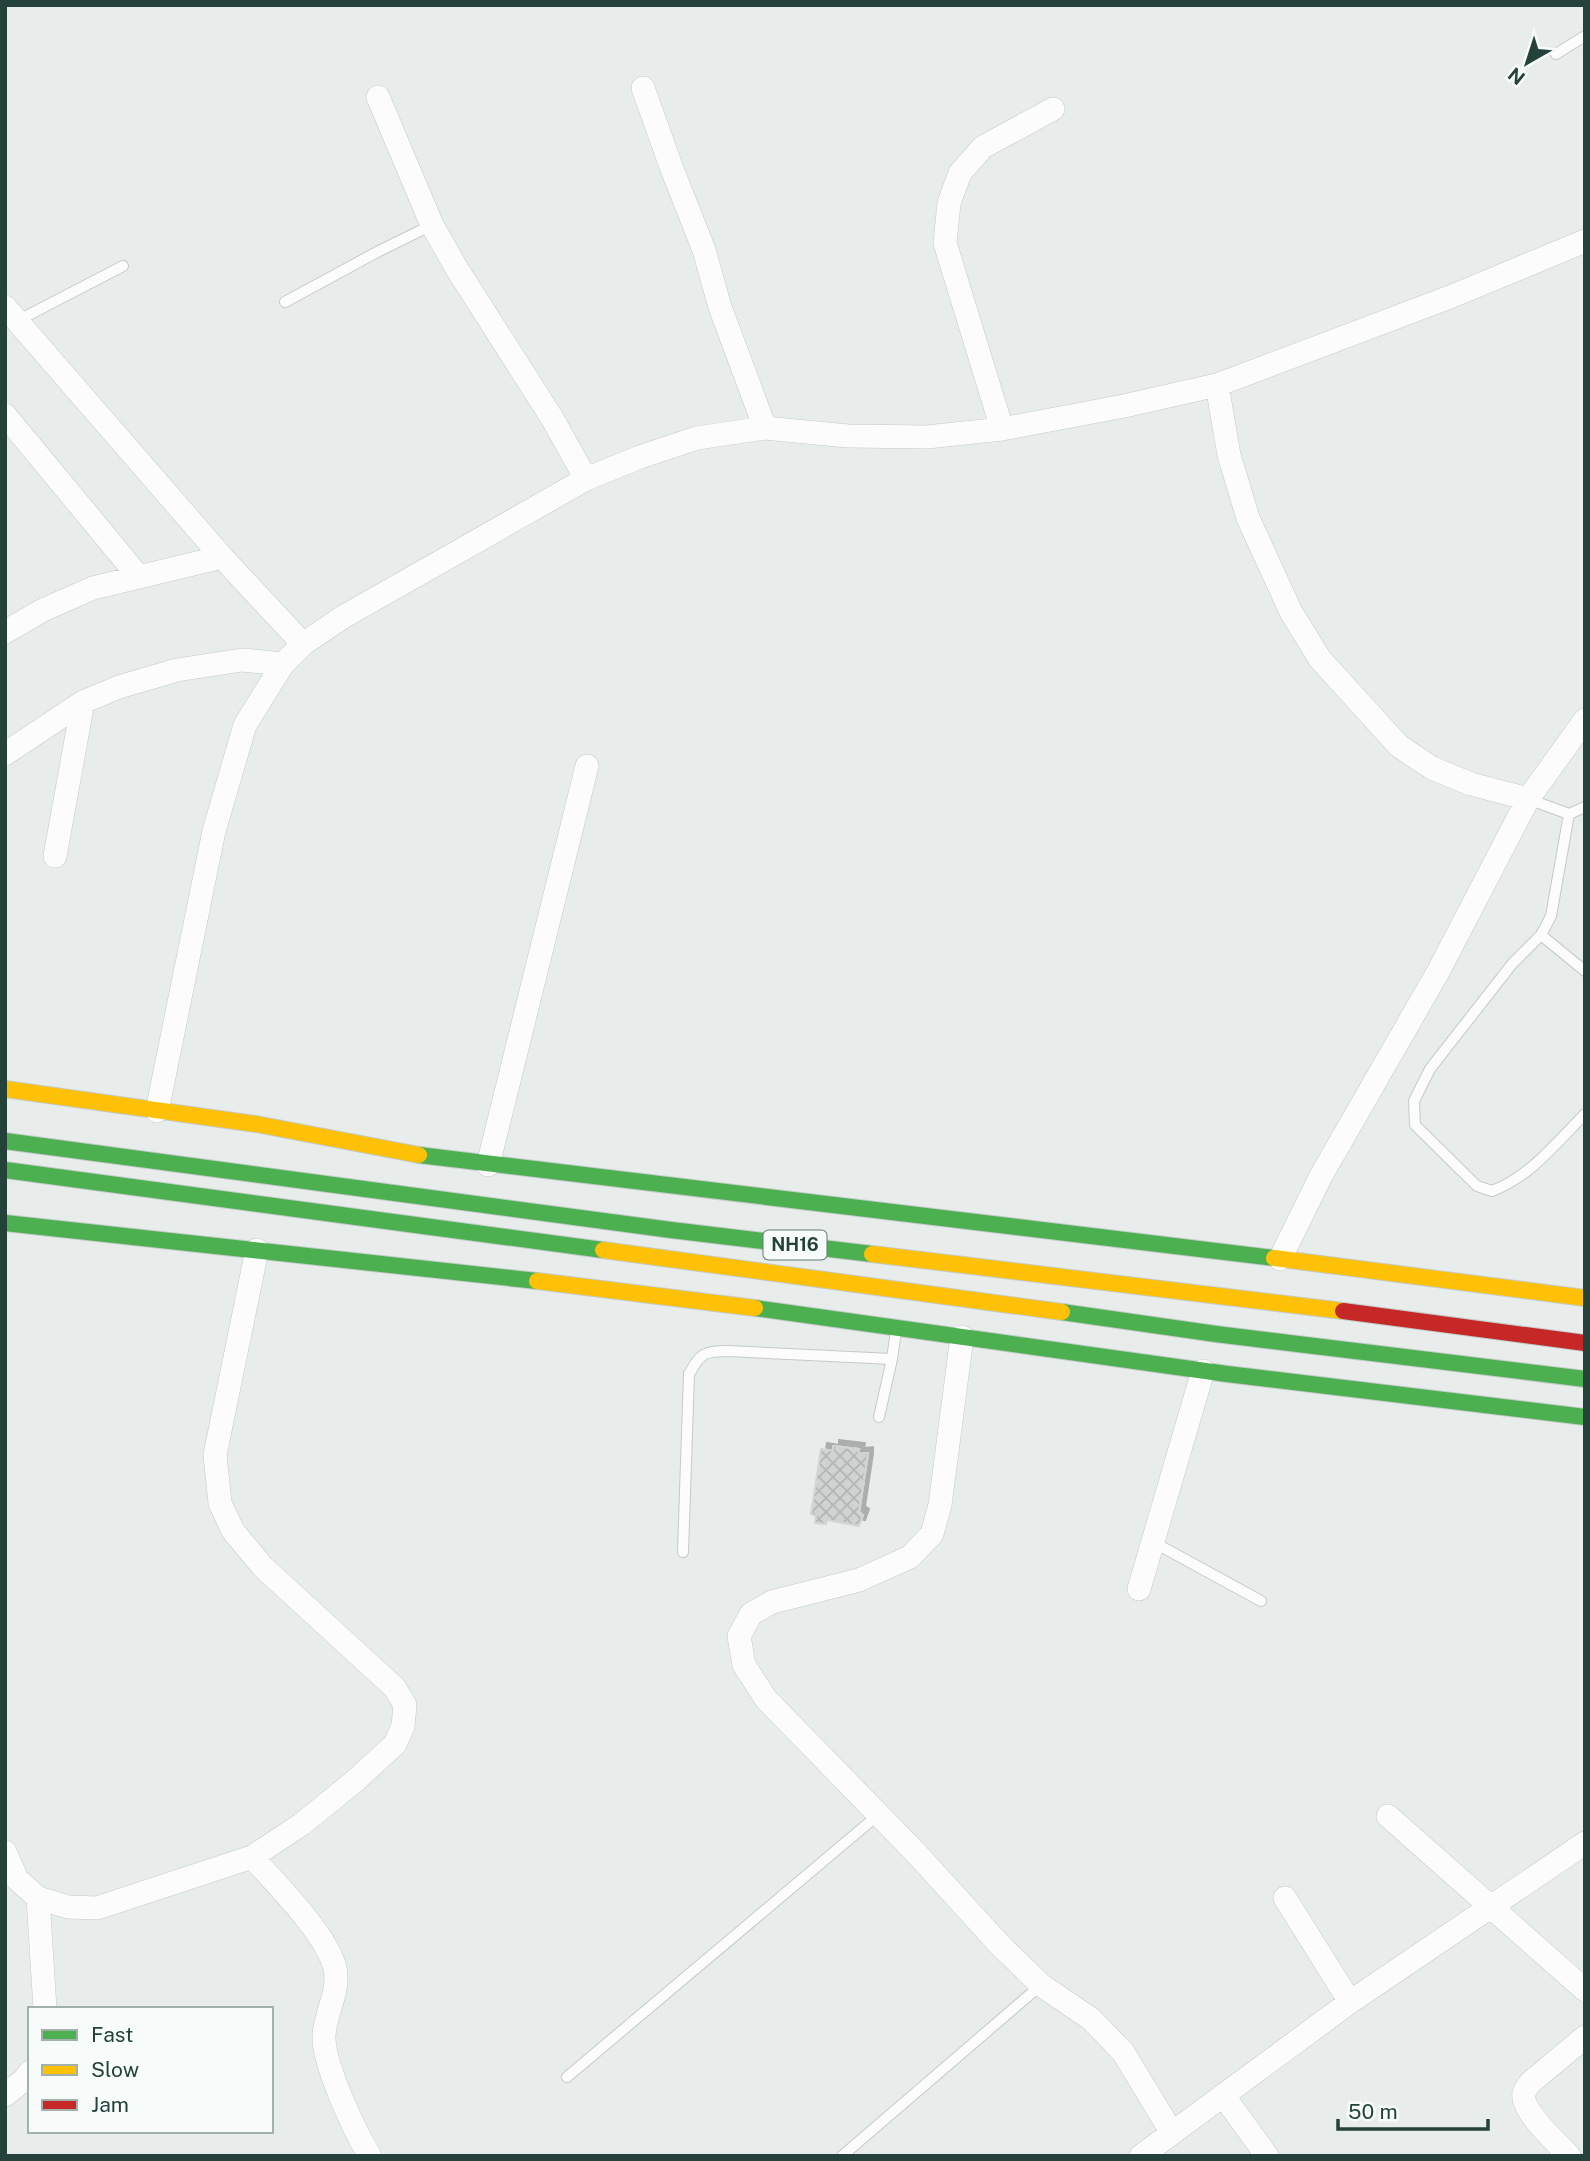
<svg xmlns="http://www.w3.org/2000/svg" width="1590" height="2161" viewBox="0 0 1590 2161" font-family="'Public Sans',sans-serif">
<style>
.building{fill:url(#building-cross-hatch);stroke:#d1d6d4;stroke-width:2;filter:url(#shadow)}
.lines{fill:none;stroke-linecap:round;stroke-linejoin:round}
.lane-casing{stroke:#c5cac8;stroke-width:12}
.street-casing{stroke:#c5cac8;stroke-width:24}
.fast-casing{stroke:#c3cbc8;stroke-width:18}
.slow-casing{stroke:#c3cbc8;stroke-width:18}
.jam-casing{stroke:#c3cbc8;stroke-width:18}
.lane{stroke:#fcfcfc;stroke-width:10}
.street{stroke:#fcfcfc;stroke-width:23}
.fast{stroke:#4caf50;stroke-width:16}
.slow{stroke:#ffc107;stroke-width:16}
.jam{stroke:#c62828;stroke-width:16}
.labels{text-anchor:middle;stroke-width:5;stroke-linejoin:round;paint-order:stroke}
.shield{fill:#f7fbf9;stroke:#637a73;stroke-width:2}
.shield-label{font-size:18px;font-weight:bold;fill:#24423a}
</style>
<defs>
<pattern id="building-cross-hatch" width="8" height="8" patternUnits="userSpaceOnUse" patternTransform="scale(1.75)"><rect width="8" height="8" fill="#cfd4d2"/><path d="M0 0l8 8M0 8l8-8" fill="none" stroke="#b2b7b5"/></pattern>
<filter id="shadow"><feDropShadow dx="6" dy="-6" stdDeviation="0" flood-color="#0004"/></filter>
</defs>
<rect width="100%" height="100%" fill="#e8edeb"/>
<path class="building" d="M833,1446L859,1449L858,1454L868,1453L859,1512L863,1515L859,1526L827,1520L826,1524L815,1523L816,1516L811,1514L821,1449L833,1451Z"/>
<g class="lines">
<defs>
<path id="lane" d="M1556,54L1585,36
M285,302L377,252L432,225
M17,321L123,266
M1528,799L1569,814L1585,807
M1569,814L1551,916L1541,935L1512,964L1430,1069L1414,1101L1415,1125L1477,1186L1492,1191C1530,1177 1557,1142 1585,1114
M1541,935L1585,971
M879,1417L892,1359L896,1331
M1153,1542L1261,1601
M683,1552L689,1374C701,1353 704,1351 728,1351L892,1359
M567,2077L878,1815
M842,2156L1041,1985"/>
<path id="street" d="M643,88L672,169L704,250L720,307L765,428
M378,97L432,225L457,269L552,418L586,479
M5,307L222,557L303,644
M1217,385L1229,455L1248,518L1291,612L1320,659L1399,746L1432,768L1471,784L1528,799
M5,415L139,577
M1002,429L945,243L949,203L960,173L983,147L1053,109
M5,632L43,610L93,588L222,557
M5,754L83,702L119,687L177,670L242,660L283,664
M55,856L83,702
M157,1111L214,831L245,725L283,664L303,644L343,617L586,479L640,457L697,438L765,428L848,436L927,437L1002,429L1124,406L1217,385L1450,297L1585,241
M488,1165L587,766
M1280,1259L1322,1174L1438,972L1528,799L1585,720
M962,1337L940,1505L932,1534L910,1557L859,1580L772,1602L751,1614L739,1636L744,1665L766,1699L916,1853L999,1944L1041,1985L1091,2019L1123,2052L1172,2133
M1139,1589L1203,1371
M1388,1816L1585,1990
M5,1852L17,1879L38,1898L68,1907L97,1908L252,1857L302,1824L356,1780L395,1744L403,1726L405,1705L395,1688L263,1567L233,1531L220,1503L215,1455L257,1250
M252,1857C276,1884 326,1933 335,1968C340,1993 325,2012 324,2036C323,2064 355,2132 370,2156
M38,1898L45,2009
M1285,1898L1350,2002
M5,2095L24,2080L30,2072
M1223,2095L1267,2156
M1141,2156L1350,2002L1585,1843
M1569,2156C1558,2143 1520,2111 1524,2093C1525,2090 1528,2086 1530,2083L1585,2037"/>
<path id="fast" d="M5,1141L671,1230L872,1254
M419,1155L1274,1258
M5,1170L603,1250
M5,1223L537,1281
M755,1308L1227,1374L1585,1417
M1062,1312L1216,1334L1585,1379"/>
<path id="slow" d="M5,1089L256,1124L419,1155
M603,1250L1062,1312
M872,1254L1343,1311
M1274,1258L1585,1298
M537,1281L755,1308"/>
<path id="jam" d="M1343,1311L1585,1343"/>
</defs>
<use href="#lane" class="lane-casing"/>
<use href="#street" class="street-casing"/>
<use href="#fast" class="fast-casing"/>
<use href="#slow" class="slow-casing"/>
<use href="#jam" class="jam-casing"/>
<use href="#lane" class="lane"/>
<use href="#street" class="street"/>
<use href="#fast" class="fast"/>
<use href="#slow" class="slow"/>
<use href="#jam" class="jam"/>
</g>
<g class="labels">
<rect class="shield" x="763.5" y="1230.5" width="63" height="29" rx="5"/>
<g class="shield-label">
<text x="795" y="1251">NH16</text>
</g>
</g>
<rect width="1590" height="2161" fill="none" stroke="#24423a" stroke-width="14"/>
<rect x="28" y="2007" width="245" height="126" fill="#f7fbf9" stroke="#a3b1ad" stroke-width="2"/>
<rect x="42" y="2030" width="35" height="10" fill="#4caf50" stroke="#a3b1ad" stroke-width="2"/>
<text x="91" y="2042" font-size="21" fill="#24423a">Fast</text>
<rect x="42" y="2065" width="35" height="10" fill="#ffc107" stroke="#a3b1ad" stroke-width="2"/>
<text x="91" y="2077" font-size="21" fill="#24423a">Slow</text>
<rect x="42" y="2100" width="35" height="10" fill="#c62828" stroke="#a3b1ad" stroke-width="2"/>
<text x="91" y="2112" font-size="21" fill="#24423a">Jam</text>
<g transform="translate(1527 63) rotate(219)" stroke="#f7fbf9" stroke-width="5" paint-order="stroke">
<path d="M0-5L12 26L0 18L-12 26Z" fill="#24423a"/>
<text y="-10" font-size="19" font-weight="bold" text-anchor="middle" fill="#24423a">N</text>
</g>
<path d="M1338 2119v10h150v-10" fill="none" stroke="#24423a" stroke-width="3.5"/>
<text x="1348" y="2119" font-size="21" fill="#24423a" stroke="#f7fbf9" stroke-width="5" paint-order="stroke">50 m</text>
</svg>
